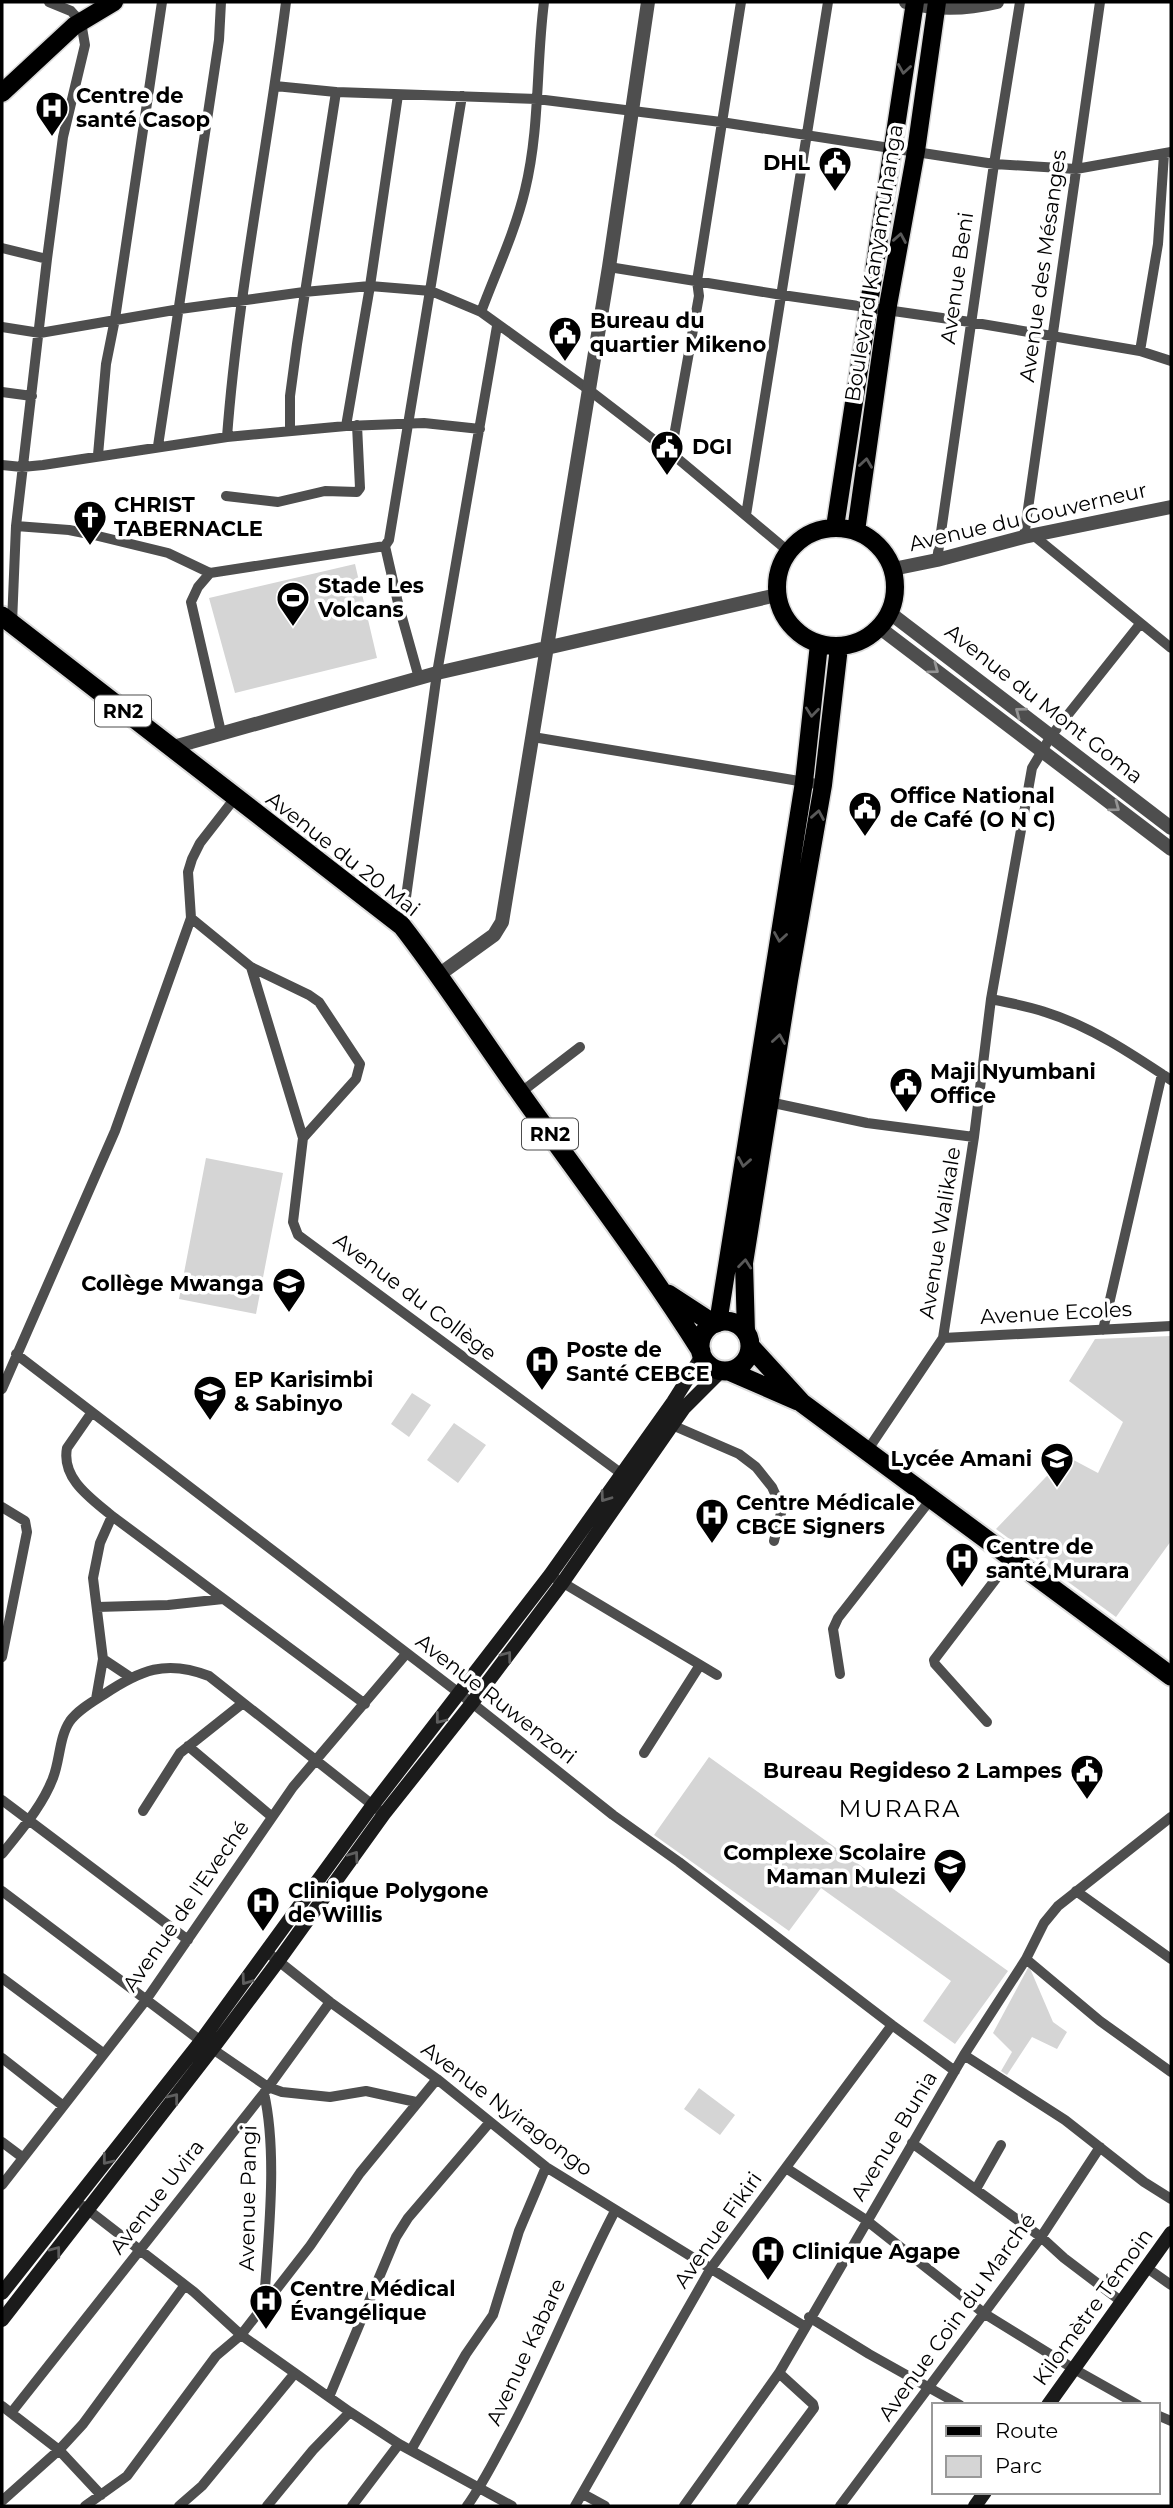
<svg xmlns="http://www.w3.org/2000/svg" width="1173" height="2508" viewBox="0 0 1173 2508" font-family="Montserrat,sans-serif">
<style>
.green{fill:#d5d5d5}
.lines{fill:none;stroke-linecap:round;stroke-linejoin:round}
.primary-casing{stroke:#dbdbdb;stroke-width:21}
.trunk-casing{stroke:#dbdbdb;stroke-width:23}
.minor{stroke:#4e4e4e;stroke-width:10}
.tertiary{stroke:#4e4e4e;stroke-width:14}
.secondary{stroke:#1b1b1b;stroke-width:14}
.primary{stroke:#000;stroke-width:18}
.trunk{stroke:#000;stroke-width:19}
.oneway{stroke:#595959}
.oneway2{stroke:#959595}
.oneway3{stroke:#5f5f5f}
.labels{text-anchor:middle;stroke-width:7;stroke-linejoin:round;paint-order:stroke}
.shield{fill:#fff;stroke:#4c4c4c;stroke-width:2}
.shield-label{font-size:19px;font-weight:bold;fill:#000}
.poi-label{font-size:21px;font-weight:bold;fill:#000;stroke:#fff;text-anchor:start}
.street-label{font-size:21px;fill:#000;stroke:#fff}
.quarter-label{font-size:24px;letter-spacing:2px;fill:#000;stroke:#fff}
</style>
<rect width="100%" height="100%" fill="#fff"/>
<path class="green" d="M355,564L377,658L235,693L209,598Z
M206,1158L283,1173L256,1314L179,1299Z
M1171,1336V1541L1116,1617L996,1529L1066,1456L1098,1473L1123,1422L1069,1381L1095,1339Z
M412,1393L431,1405L409,1437L391,1424Z
M454,1423L486,1445L458,1483L427,1460Z
M709,1757L1008,1971L955,2044L923,2021L951,1981L821,1888L789,1931L654,1835Z
M1029,1966L1053,2022L1067,2032L1057,2049L1032,2037L1007,2075L1001,2071L1012,2052L993,2033Z
M699,2088L735,2115L720,2135L684,2109Z"/>
<g class="lines">
<defs>
<path id="primary" d="M2,93L74,26L114,2
M835,527L915,2
M777 587a59 59 0 1 1 118 0a59 59 0 1 1-118 0Z
M856,531L887,311L916,151L937,2
M718,1323L804,782L819,644
M746,1332L744,1263L789,980L823,785L839,647"/>
<path id="trunk" d="M2,616L402,926C444,980 481,1038 521,1094C582,1180 645,1262 701,1351
M668,1294L714,1324
M700 1346a25 25 0 1 1 50 0a25 25 0 1 1-50 0Z
M750,1346L802,1403L1171,1676
M729,1371L798,1401"/>
</defs>
<use href="#primary" class="primary-casing"/>
<use href="#trunk" class="trunk-casing"/>
<path class="minor" d="M275,86L336,92L537,99L721,122L994,164L1076,169L1171,152
M2,248L47,259
M609,267L782,295L970,322L1140,351L1171,361
M481,312C496,272 515,232 525,190C540,129 536,64 544,2
M2,327L40,333L180,309L304,292L370,286L431,291L481,312L589,390L671,453L788,551
M1140,351L1158,244L1164,154
M2,392L32,396
M346,426L370,286L398,95
M290,431V396L297,344L336,92
M227,437C238,291 268,147 286,2
M158,446L219,40L221,2
M671,453L699,296L697,281L741,2
M98,455L106,364L115,319L162,2
M2,465L22,467L43,465L227,437L346,426L424,423L480,429
M226,496L278,502L325,491L357,492L360,488L357,425
M746,515L828,2
M16,526L69,530L94,535L168,553L210,573
M1033,535L1171,648
M1024,537L1100,2
M937,560L994,164L1020,2
M12,623L16,526L47,259L63,137L85,45L81,22L71,11L49,2
M419,678L398,603L385,546L389,540L462,96
M221,732L191,602L198,587L210,573L385,546
M533,737L823,785
M191,918L251,967L309,995L319,1002L360,1064L356,1079L303,1138
M402,926L437,673L497,326
M251,967L303,1138L293,1222L298,1235L622,1474
M991,999C1009,1003 1028,1006 1045,1012C1090,1026 1132,1054 1171,1080
M520,1093L580,1047
M769,1102L867,1123L974,1137
M1103,1330L1162,1074
M943,1338L1171,1326
M16,1354L472,1703L613,1815L679,1862L892,2025L955,2071
M2,1389L115,1131L191,918L188,872L192,859L200,843L235,798
M92,1412L67,1448C61,1479 92,1499 112,1516L365,1704
M672,1425L739,1454L756,1467L772,1487L782,1509L774,1541
M867,1451L943,1338L974,1137L991,999L1032,768L1051,736L1140,624
M2,1507L25,1521L27,1532L2,1657
M550,1575L717,1675
M97,1607L168,1605L223,1599
M103,1659L130,1677
M840,1674L833,1629L838,1618L931,1499
M96,1699L103,1659L93,1578L100,1543L112,1516
M987,1722L935,1664L934,1660L1011,1559
M188,1746L271,1816
M644,1753L700,1665
M2,1800L188,1940
M143,1811L180,1753L243,1703
M2,1854C20,1831 42,1807 53,1778C60,1761 59,1737 70,1721C78,1710 92,1702 103,1695C140,1670 166,1659 209,1676L384,1814
M2,1891L201,2041L268,2087L282,2092L330,2097L366,2091L416,2102
M1076,1891L1171,1959
M267,1952L330,2002L437,2079L546,2167L804,2326
M1026,1959L1100,2021L1171,2072
M2,1978L103,2053
M964,2055L1065,2120L1144,2182L1171,2199
M2,2058L62,2105
M264,2093C278,2155 268,2239 264,2303
M2,2142L22,2157
M912,2143L1041,2237L1064,2258L1122,2302
M786,2168L866,2220L985,2314L1074,2369L1138,2405
M2,2185L146,2000L293,1787L406,1654
M976,2189L1001,2145
M83,2206L194,2292L241,2335L350,2412L399,2444L512,2506
M1147,2268L1171,2285
M809,2317L869,2354L960,2405
M329,2397L396,2237L408,2218L490,2122
M2,2406L59,2450L101,2495
M11,2413L264,2093L330,2002
M1157,2415L1171,2421
M411,2450L466,2354L493,2315L519,2231L546,2167
M583,2494L605,2506
M2,2501L59,2450L83,2424L185,2285
M85,2506L127,2476L216,2356L241,2335L310,2246L360,2173L437,2079
M179,2506L202,2486L295,2373
M267,2506L313,2450L350,2412
M352,2506L399,2444
M467,2506C482,2485 494,2461 507,2437C547,2364 576,2285 615,2211
M575,2506L711,2268L892,2025
M684,2506L779,2373L964,2055L1026,1959L1044,1923L1058,1906L1171,1817
M741,2506L814,2408L813,2404L779,2373
M840,2506L1041,2237L1100,2147"/>
<path class="tertiary" d="M906,2C935,10 968,9 997,2
M893,569L937,560L1024,537L1171,507
M890,613L1171,828
M880,628L1171,849
M170,748L437,673L777,595
M440,974L494,935L502,922L609,267L648,2"/>
<path class="secondary" d="M2,2293L201,2041L372,1806L550,1575L673,1402L702,1356
M2,2320L213,2048L279,1960L384,1814L472,1703L563,1582L684,1408L721,1371
M1048,2405L1171,2233
M975,2506L985,2492"/>
<use href="#primary" class="primary"/>
<use href="#trunk" class="trunk"/>
</g>
<defs><path id="oneway-chevron" d="M-2-3.5L2.5 0L-2 3.5" fill="none" stroke-width="1.6" stroke-linecap="round" stroke-linejoin="round" transform="scale(1.75)"/></defs>
<g class="oneway">
<use href="#oneway-chevron" transform="translate(904 69) rotate(99)"/>
<use href="#oneway-chevron" transform="translate(900 238) rotate(-80)"/>
<use href="#oneway-chevron" transform="translate(866 463) rotate(-82)"/>
<use href="#oneway-chevron" transform="translate(812 712) rotate(96)"/>
<use href="#oneway-chevron" transform="translate(818 815) rotate(-80)"/>
<use href="#oneway-chevron" transform="translate(780 937) rotate(99)"/>
<use href="#oneway-chevron" transform="translate(779 1039) rotate(-81)"/>
<use href="#oneway-chevron" transform="translate(744 1162) rotate(100)"/>
<use href="#oneway-chevron" transform="translate(745 1264) rotate(-84)"/>
</g>
<g class="oneway2">
<use href="#oneway-chevron" transform="translate(934 669) rotate(37)"/>
<use href="#oneway-chevron" transform="translate(1020 712) rotate(-143)"/>
<use href="#oneway-chevron" transform="translate(1115 807) rotate(37)"/>
</g>
<g class="oneway3">
<use href="#oneway-chevron" transform="translate(605 1497) rotate(126)"/>
<use href="#oneway-chevron" transform="translate(507 1656) rotate(-53)"/>
<use href="#oneway-chevron" transform="translate(440 1719) rotate(128)"/>
<use href="#oneway-chevron" transform="translate(354 1856) rotate(-54)"/>
<use href="#oneway-chevron" transform="translate(246 1980) rotate(126)"/>
<use href="#oneway-chevron" transform="translate(174 2098) rotate(-52)"/>
<use href="#oneway-chevron" transform="translate(107 2160) rotate(128)"/>
<use href="#oneway-chevron" transform="translate(56 2251) rotate(-53)"/>
</g>
<defs>
<symbol id="hospital-pin" viewBox="-11 -11 22 30"><path d="M0 17L-7.5 6A9.5 9.5 0 1 1 7.5 6Z" fill="#000" stroke="#fff"/><path d="M-5-5h3v3.5h4V-5h3V5h-3V1.5h-4V5h-3Z" fill="#fff"/></symbol>
<symbol id="civic-pin" viewBox="-11 -11 22 30"><path d="M0 17L-7.5 6A9.5 9.5 0 1 1 7.5 6Z" fill="#000" stroke="#fff"/><path d="M-.6-6.5H3V-4.5H.6V-3L4-1V1h2V6H-6V1h2V-1L-.6-3ZM-1.2 2.5V6h2.4V2.5Z" fill="#fff"/></symbol>
<symbol id="church-pin" viewBox="-11 -11 22 30"><path d="M0 17L-7.5 6A9.5 9.5 0 1 1 7.5 6Z" fill="#000" stroke="#fff"/><path d="M-1.2-6h2.4v3.5h3.3v2.4h-3.3V6h-2.4V-.1h-3.3v-2.4h3.3Z" fill="#fff"/></symbol>
<symbol id="stadium-pin" viewBox="-11 -11 22 30"><path d="M0 17L-7.5 6A9.5 9.5 0 1 1 7.5 6Z" fill="#000" stroke="#fff"/><path d="M0-5a6.5 5 0 1 0 0 10a6.5 5 0 1 0 0-10ZM-3.5-1.8h7v3.6h-7Z" fill="#fff"/></symbol>
<symbol id="school-pin" viewBox="-11 -11 22 30"><path d="M0 17L-7.5 6A9.5 9.5 0 1 1 7.5 6Z" fill="#000" stroke="#fff"/><path d="M0-5L7-2L0 1L-7-2ZM-4 1L0 2.5L4 1V4Q0 6-4 4Z" fill="#fff"/></symbol>
</defs>
<g fill-rule="evenodd">
<use href="#hospital-pin" x="33" y="89" width="38" height="52"/>
<use href="#civic-pin" x="816" y="144" width="38" height="52"/>
<use href="#civic-pin" x="546" y="314" width="38" height="52"/>
<use href="#civic-pin" x="648" y="428" width="38" height="52"/>
<use href="#church-pin" x="71" y="498" width="38" height="52"/>
<use href="#stadium-pin" x="274" y="579" width="38" height="52"/>
<use href="#civic-pin" x="846" y="789" width="38" height="52"/>
<use href="#civic-pin" x="887" y="1065" width="38" height="52"/>
<use href="#school-pin" x="270" y="1265" width="38" height="52"/>
<use href="#hospital-pin" x="523" y="1343" width="38" height="52"/>
<use href="#school-pin" x="191" y="1373" width="38" height="52"/>
<use href="#school-pin" x="1038" y="1440" width="38" height="52"/>
<use href="#hospital-pin" x="693" y="1496" width="38" height="52"/>
<use href="#hospital-pin" x="943" y="1540" width="38" height="52"/>
<use href="#civic-pin" x="1068" y="1752" width="38" height="52"/>
<use href="#school-pin" x="931" y="1846" width="38" height="52"/>
<use href="#hospital-pin" x="244" y="1884" width="38" height="52"/>
<use href="#hospital-pin" x="749" y="2233" width="38" height="52"/>
<use href="#hospital-pin" x="247" y="2282" width="38" height="52"/>
</g>
<g class="labels">
<g class="shield">
<rect x="95" y="695.5" width="56" height="31" rx="5"/>
<rect x="522" y="1118.5" width="56" height="31" rx="5"/>
</g>
<g class="shield-label">
<text x="123" y="718">RN2</text>
<text x="550" y="1141">RN2</text>
</g>
<g class="poi-label">
<text x="76" y="103">Centre de<tspan x="76" dy="24">santé Casop</tspan></text>
<text x="810" y="170" text-anchor="end">DHL</text>
<text x="590" y="328">Bureau du<tspan x="590" dy="24">quartier Mikeno</tspan></text>
<text x="692" y="454">DGI</text>
<text x="114" y="512">CHRIST<tspan x="114" dy="24">TABERNACLE</tspan></text>
<text x="318" y="593">Stade Les<tspan x="318" dy="24">Volcans</tspan></text>
<text x="890" y="803">Office National<tspan x="890" dy="24">de Café (O N C)</tspan></text>
<text x="930" y="1079">Maji Nyumbani<tspan x="930" dy="24">Office</tspan></text>
<text x="264" y="1291" text-anchor="end">Collège Mwanga</text>
<text x="566" y="1357">Poste de<tspan x="566" dy="24">Santé CEBCE</tspan></text>
<text x="234" y="1387">EP Karisimbi<tspan x="234" dy="24">&amp; Sabinyo</tspan></text>
<text x="1032" y="1466" text-anchor="end">Lycée Amani</text>
<text x="736" y="1510">Centre Médicale<tspan x="736" dy="24">CBCE Signers</tspan></text>
<text x="986" y="1554">Centre de<tspan x="986" dy="24">santé Murara</tspan></text>
<text x="1062" y="1778" text-anchor="end">Bureau Regideso 2 Lampes</text>
<text x="926" y="1860" text-anchor="end">Complexe Scolaire<tspan x="926" dy="24">Maman Mulezi</tspan></text>
<text x="288" y="1898">Clinique Polygone<tspan x="288" dy="24">de Willis</tspan></text>
<text x="792" y="2259">Clinique Agape</text>
<text x="290" y="2296">Centre Médical<tspan x="290" dy="24">Évangélique</tspan></text>
</g>
<g class="street-label">
<text transform="translate(874 263) rotate(-81)" y="7">Boulevard Kanyamuhanga</text>
<text transform="translate(1043 266) rotate(-82)" y="7">Avenue des Mésanges</text>
<text transform="translate(957 278) rotate(-82)" y="7">Avenue Beni</text>
<text transform="translate(1028 517) rotate(-13)" y="7">Avenue du Gouverneur</text>
<text transform="translate(1044 704) rotate(38)" y="7">Avenue du Mont Goma</text>
<text transform="translate(343 854) rotate(38)" y="7">Avenue du 20 Mai</text>
<text transform="translate(940 1233) rotate(-81)" y="7">Avenue Walikale</text>
<text transform="translate(415 1297) rotate(37)" y="7">Avenue du Collège</text>
<text transform="translate(1056 1313) rotate(-3)" y="7">Avenue Ecoles</text>
<text transform="translate(496 1699) rotate(38)" y="7">Avenue Ruwenzori</text>
<text transform="translate(186 1906) rotate(-55)" y="7">Avenue de l'Eveché</text>
<text transform="translate(507 2109) rotate(37)" y="7">Avenue Nyiragongo</text>
<text transform="translate(894 2136) rotate(-59)" y="7">Avenue Bunia</text>
<text transform="translate(157 2197) rotate(-52)" y="7">Avenue Uvira</text>
<text transform="translate(248 2198) rotate(-89)" y="7">Avenue Pangi</text>
<text transform="translate(718 2230) rotate(-55)" y="7">Avenue Fikiri</text>
<text transform="translate(1093 2307) rotate(-54)" y="7">Kilomètre Témoin</text>
<text transform="translate(957 2317) rotate(-54)" y="7">Avenue Coin du Marché</text>
<text transform="translate(526 2352) rotate(-65)" y="7">Avenue Kabare</text>
</g>
<g class="quarter-label">
<text x="900" y="1817">MURARA</text>
</g>
</g>
<rect width="1173" height="2508" fill="none" stroke="#000000" stroke-width="7"/>
<rect x="932" y="2403" width="228" height="91" fill="#ffffff" stroke="#999999" stroke-width="2"/>
<rect x="946" y="2426" width="35" height="10" fill="#000000" stroke="#999999" stroke-width="2"/>
<text x="995" y="2438" font-size="21" fill="#000000">Route</text>
<rect x="946" y="2456" width="35" height="21" fill="#d5d5d5" stroke="#999999" stroke-width="2"/>
<text x="995" y="2473" font-size="21" fill="#000000">Parc</text>
</svg>
